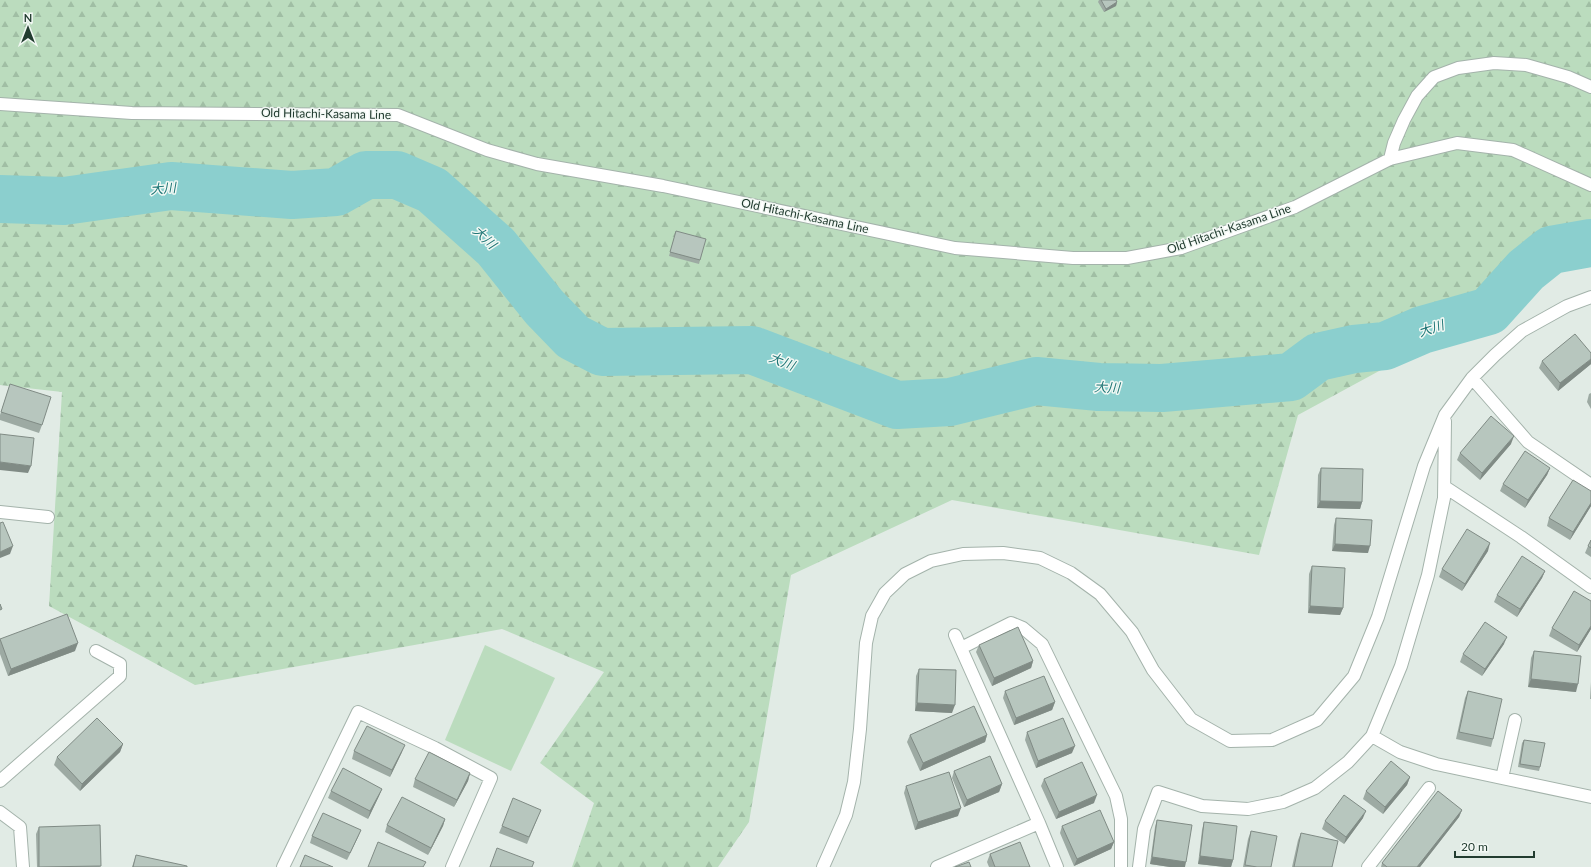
<svg xmlns="http://www.w3.org/2000/svg" width="1591" height="867" viewBox="0 0 1591 867" font-family="Lato,'Noto Sans JP',sans-serif">
<style>
.forest{fill:url(#forest-firs)}
.green{fill:#bbdcbe}
.lines{fill:none;stroke-linecap:round;stroke-linejoin:round}
.river{stroke:#8bcfce;stroke-width:48}
.minor-casing{stroke:#a4b3ab;stroke-width:14}
.minor{stroke:#fff;stroke-width:12}
.wall{fill:#9daaa3}
.shaded-wall{fill:#808b85}
.building{fill:#b7c6be;stroke:#808b85}
.labels{text-anchor:middle;stroke-width:3;stroke-linejoin:round;paint-order:stroke}
.street-label{font-size:12px;fill:#223c30;stroke:#f2f8f4}
.water-label{font-size:13px;font-style:italic;fill:#1e7676;stroke:#f2f8f4}
</style>
<defs>
<pattern id="forest-firs" width="22" height="20" patternUnits="userSpaceOnUse"><rect width="22" height="20" fill="#bbdcbe"/><path d="M5 1l3.5 6h-7zM16 11l3.5 6h-7z" fill="#a0bea4"/></pattern>
</defs>
<rect width="100%" height="100%" fill="#e1ebe5"/>
<path class="forest" d="M0,0H1591V256L1298,415L1259,555L952,500L791,575L749,822L718,867H572L594,803L540,763L604,672L502,629L195,685L49,606L62,392L0,385Z"/>
<path class="green" d="M485,645L555,678L511,771L445,740Z"/>
<g class="lines">
<path class="river" d="M0,199L64,201L171,186L292,195L336,192L366,175H397L432,190L496,247L544,307L573,337L602,352L752,350L897,405L950,402L1036,381L1099,387L1162,388L1291,377L1318,357L1354,349L1385,346L1422,330L1489,311L1526,270L1551,250L1591,243"/>
<defs>
<path id="minor" d="M0,104L132,113L398,115L487,150L537,164L663,186L955,248L1073,258H1127L1181,248L1295,207L1390,159L1457,143L1513,150L1591,185
M1390,159L1394,143L1404,120L1417,96L1434,77L1458,68L1494,63L1526,65L1568,77L1591,87
M1472,378L1528,442L1591,485
M1445,487L1521,537L1591,587
M0,512L48,517
M955,635L1039,823L1057,867
M961,648L1011,623L1023,628L1042,644L1116,796L1121,819V867
M1372,736L1400,752L1436,764L1591,797
M1502,778L1515,720
M0,781L120,676V664L96,651
M0,812L20,827L23,867
M283,867L358,712L435,748L491,778L452,867
M823,867L846,815L854,782L860,729L866,643L872,616L885,593L905,574L931,561L963,554L1003,553L1040,558L1071,573L1100,594L1132,632L1153,670L1191,719L1230,741L1272,740L1317,720L1354,676L1378,617L1424,466L1445,415L1472,378L1495,355L1522,331L1567,306L1591,297
M937,867L1039,823
M1139,867L1144,829L1158,792L1202,806L1248,809L1283,802L1315,788L1348,762L1372,736L1401,666L1428,575L1444,498L1445,421
M1368,867L1429,788"/>
</defs>
<use href="#minor" class="minor-casing"/>
<use href="#minor" class="minor"/>
</g>
<path class="wall" d="M1099,0H1116L1117,2L1116,6L1104,12L1098,2Z
M676,231L700,260L699,264L669,256Z
M1542,361L1591,364L1558,391L1539,368Z
M10,384L42,425L39,433L0,420V415Z
M1591,393V409L1587,402L1589,394Z
M1511,444L1480,480L1457,460L1460,453Z
M1321,468L1362,502L1360,509L1317,508L1318,475Z
M1550,468L1547,475L1525,508L1500,491L1503,484Z
M1591,491V506L1570,540L1547,526L1549,518Z
M1336,518L1368,553L1332,551L1334,525Z
M1591,540V557L1585,553L1588,546Z
M1488,551L1462,591L1439,577L1442,569Z
M1312,566L1343,608L1340,615L1308,613L1309,574Z
M1545,571L1542,578L1517,617L1494,602L1497,595Z
M1552,628L1591,629L1577,652L1549,636Z
M0,639L75,651L8,676L0,654Z
M1504,644L1482,676L1460,662L1463,654Z
M979,645L1033,661L1031,668L992,686L976,652Z
M1534,651L1576,692L1528,687L1531,658Z
M919,669L952,713L915,711L916,676Z
M1591,682V699H1590Z
M1005,691L1055,702L1052,710L1014,725L1003,698Z
M1468,691L1493,739L1491,747L1456,739L1465,698Z
M1027,732L1072,753L1036,768L1025,740Z
M910,735H987L985,742L920,771L907,742Z
M1524,740L1540,767L1539,771L1518,767L1522,743Z
M123,744L120,752L80,791L54,765L57,757Z
M354,751L402,752L390,777L352,759Z
M954,771L1002,784L999,792L964,807L952,778Z
M470,773L468,781L454,807L413,787L415,779Z
M1410,777L1407,785L1383,814L1363,799L1366,791Z
M1044,779L1094,803L1056,819L1041,786Z
M906,786L958,816L915,830L904,793Z
M382,789L379,796L368,819L328,798L331,791Z
M1462,810L1459,817L1420,867H1381L1382,863Z
M538,817L527,844L499,833L502,826Z
M1363,818L1344,844L1322,829L1325,821Z
M445,819L443,826L428,855L385,832L387,825Z
M1157,820L1185,867H1170L1150,864L1155,827Z
M1204,822L1233,860L1231,867H1225L1198,864L1202,830Z
M1062,826L1114,842L1111,849L1074,866L1060,833Z
M39,827L101,867H37L36,834Z
M361,830L347,860L310,843L312,836Z
M1251,831L1271,867H1243L1248,839Z
M1301,833L1332,867H1292L1298,840Z
M990,854L1030,867H989L987,862Z
M136,855L187,867H132Z"/>
<path class="shaded-wall" d="M1117,2L1116,6L1104,12L1106,9Z
M1591,359V364L1558,391L1560,383Z
M1514,436L1511,444L1480,480L1482,473Z
M0,462L31,466L28,473L0,470Z
M1550,468L1547,475L1525,508L1528,500Z
M1320,501L1362,502L1360,509L1317,508Z
M1591,503V506L1570,540L1573,532Z
M1490,543L1488,551L1462,591L1465,584Z
M1335,544L1370,546L1368,553L1332,551Z
M13,546L10,554L0,558V552Z
M1545,571L1542,578L1517,617L1520,609Z
M1310,606L1343,608L1340,615L1308,613Z
M1591,626V629L1577,652L1579,645Z
M1507,637L1504,644L1482,676L1485,669Z
M78,643L75,651L8,676L11,669Z
M1033,661L1031,668L992,686L994,678Z
M1531,679L1578,684L1576,692L1528,687Z
M1055,702L1052,710L1014,725L1016,718Z
M917,703L955,705L952,713L915,711Z
M987,735L985,742L920,771L923,763Z
M123,744L120,752L80,791L82,784Z
M405,745L402,752L390,777L392,770Z
M1075,746L1072,753L1036,768L1038,761Z
M470,773L468,781L454,807L457,800Z
M1410,777L1407,785L1383,814L1385,807Z
M1002,784L999,792L964,807L967,800Z
M382,789L379,796L368,819L370,811Z
M1097,795L1094,803L1056,819L1059,812Z
M961,808L958,816L915,830L918,822Z
M1462,810L1459,817L1420,867H1417Z
M1366,811L1363,818L1344,844L1346,837Z
M445,819L443,826L428,855L431,848Z
M361,830L358,837L347,860L350,853Z
M1114,842L1111,849L1074,866L1077,859Z
M1200,856L1233,860L1231,867H1225L1198,864Z
M1152,857L1186,862L1185,867H1170L1150,864Z"/>
<path class="building" d="M1101,0H1116L1117,2L1106,9Z
M676,231L706,239L700,260L670,252Z
M1575,334L1591,353V359L1560,383L1542,361Z
M10,384L51,397L42,425L1,412Z
M1491,416L1514,436L1482,473L1460,453Z
M0,434L34,438L31,466L0,462Z
M1525,451L1550,468L1528,500L1503,484Z
M1321,468L1363,469L1362,502L1320,501Z
M1573,480L1591,491V503L1573,532L1549,518Z
M1336,518L1372,520L1370,546L1335,544Z
M3,522L13,546L0,552V523Z
M1467,529L1490,543L1465,584L1442,569Z
M1591,540V548L1588,546Z
M1522,556L1545,571L1520,609L1497,595Z
M1312,566L1345,568L1343,608L1310,606Z
M1574,591L1591,601V626L1579,645L1552,628Z
M0,604L2,609L0,610Z
M67,614L78,643L11,669L0,639Z
M1485,622L1507,637L1485,669L1463,654Z
M1018,627L1033,661L994,678L979,645Z
M1534,651L1581,656L1578,684L1531,679Z
M919,669L956,670L955,705L917,703Z
M1044,676L1055,702L1016,718L1005,691Z
M1468,691L1502,699L1493,739L1459,732Z
M974,706L987,735L923,763L910,735Z
M97,718L123,744L82,784L57,757Z
M1063,718L1075,746L1038,761L1027,732Z
M367,726L405,745L392,770L354,751Z
M1524,740L1545,743L1540,767L1520,764Z
M429,752L470,773L457,800L415,779Z
M990,756L1002,784L967,800L954,771Z
M1391,761L1410,777L1385,807L1366,791Z
M1082,762L1097,795L1059,812L1044,779Z
M343,768L382,789L370,811L331,791Z
M949,772L961,808L918,822L906,786Z
M1438,791L1462,810L1417,867H1387L1382,863Z
M1344,795L1366,811L1346,837L1325,821Z
M402,797L445,819L431,848L387,825Z
M513,798L541,810L529,837L502,826Z
M1100,810L1114,842L1077,859L1062,826Z
M323,813L361,830L350,853L312,836Z
M1157,820L1192,825L1186,862L1152,857Z
M1204,822L1237,826L1233,860L1200,856Z
M100,825L101,866L39,867V827Z
M1251,831L1277,836L1271,867H1257L1245,865Z
M1301,833L1338,841L1332,867H1294Z
M378,842L426,862L423,867H368Z
M1020,842L1030,867H995L990,854Z
M497,848L534,862L532,867H490Z
M136,855L187,866V867H133Z
M305,855L333,867H300Z
M969,862L971,867H955Z"/>
<g class="labels">
<g class="street-label">
<text transform="translate(326 114) rotate(1)" y="4">Old Hitachi-Kasama Line</text>
<text transform="translate(805 216) rotate(12)" y="4">Old Hitachi-Kasama Line</text>
<text transform="translate(1229 229) rotate(-19)" y="4">Old Hitachi-Kasama Line</text>
</g>
<g class="water-label">
<text transform="translate(163 188) rotate(-4)" y="5">大川</text>
<text transform="translate(485 237) rotate(43)" y="5">大川</text>
<text transform="translate(1431 328) rotate(-18)" y="5">大川</text>
<text transform="translate(782 361) rotate(21)" y="5">大川</text>
<text transform="translate(1107 387) rotate(2)" y="5">大川</text>
</g>
</g>
<g transform="translate(28 28)" stroke="#f2f8f4" stroke-width="3" paint-order="stroke">
<path d="M0-3L7 15L0 10L-7 15Z" fill="#223c30"/>
<text y="-6" font-size="11" font-weight="bold" text-anchor="middle" fill="#223c30">N</text>
</g>
<path d="M1455 851v6h79v-6" fill="none" stroke="#223c30" stroke-width="2"/>
<text x="1461" y="851" font-size="12" fill="#223c30" stroke="#f2f8f4" stroke-width="3" paint-order="stroke">20 m</text>
</svg>
